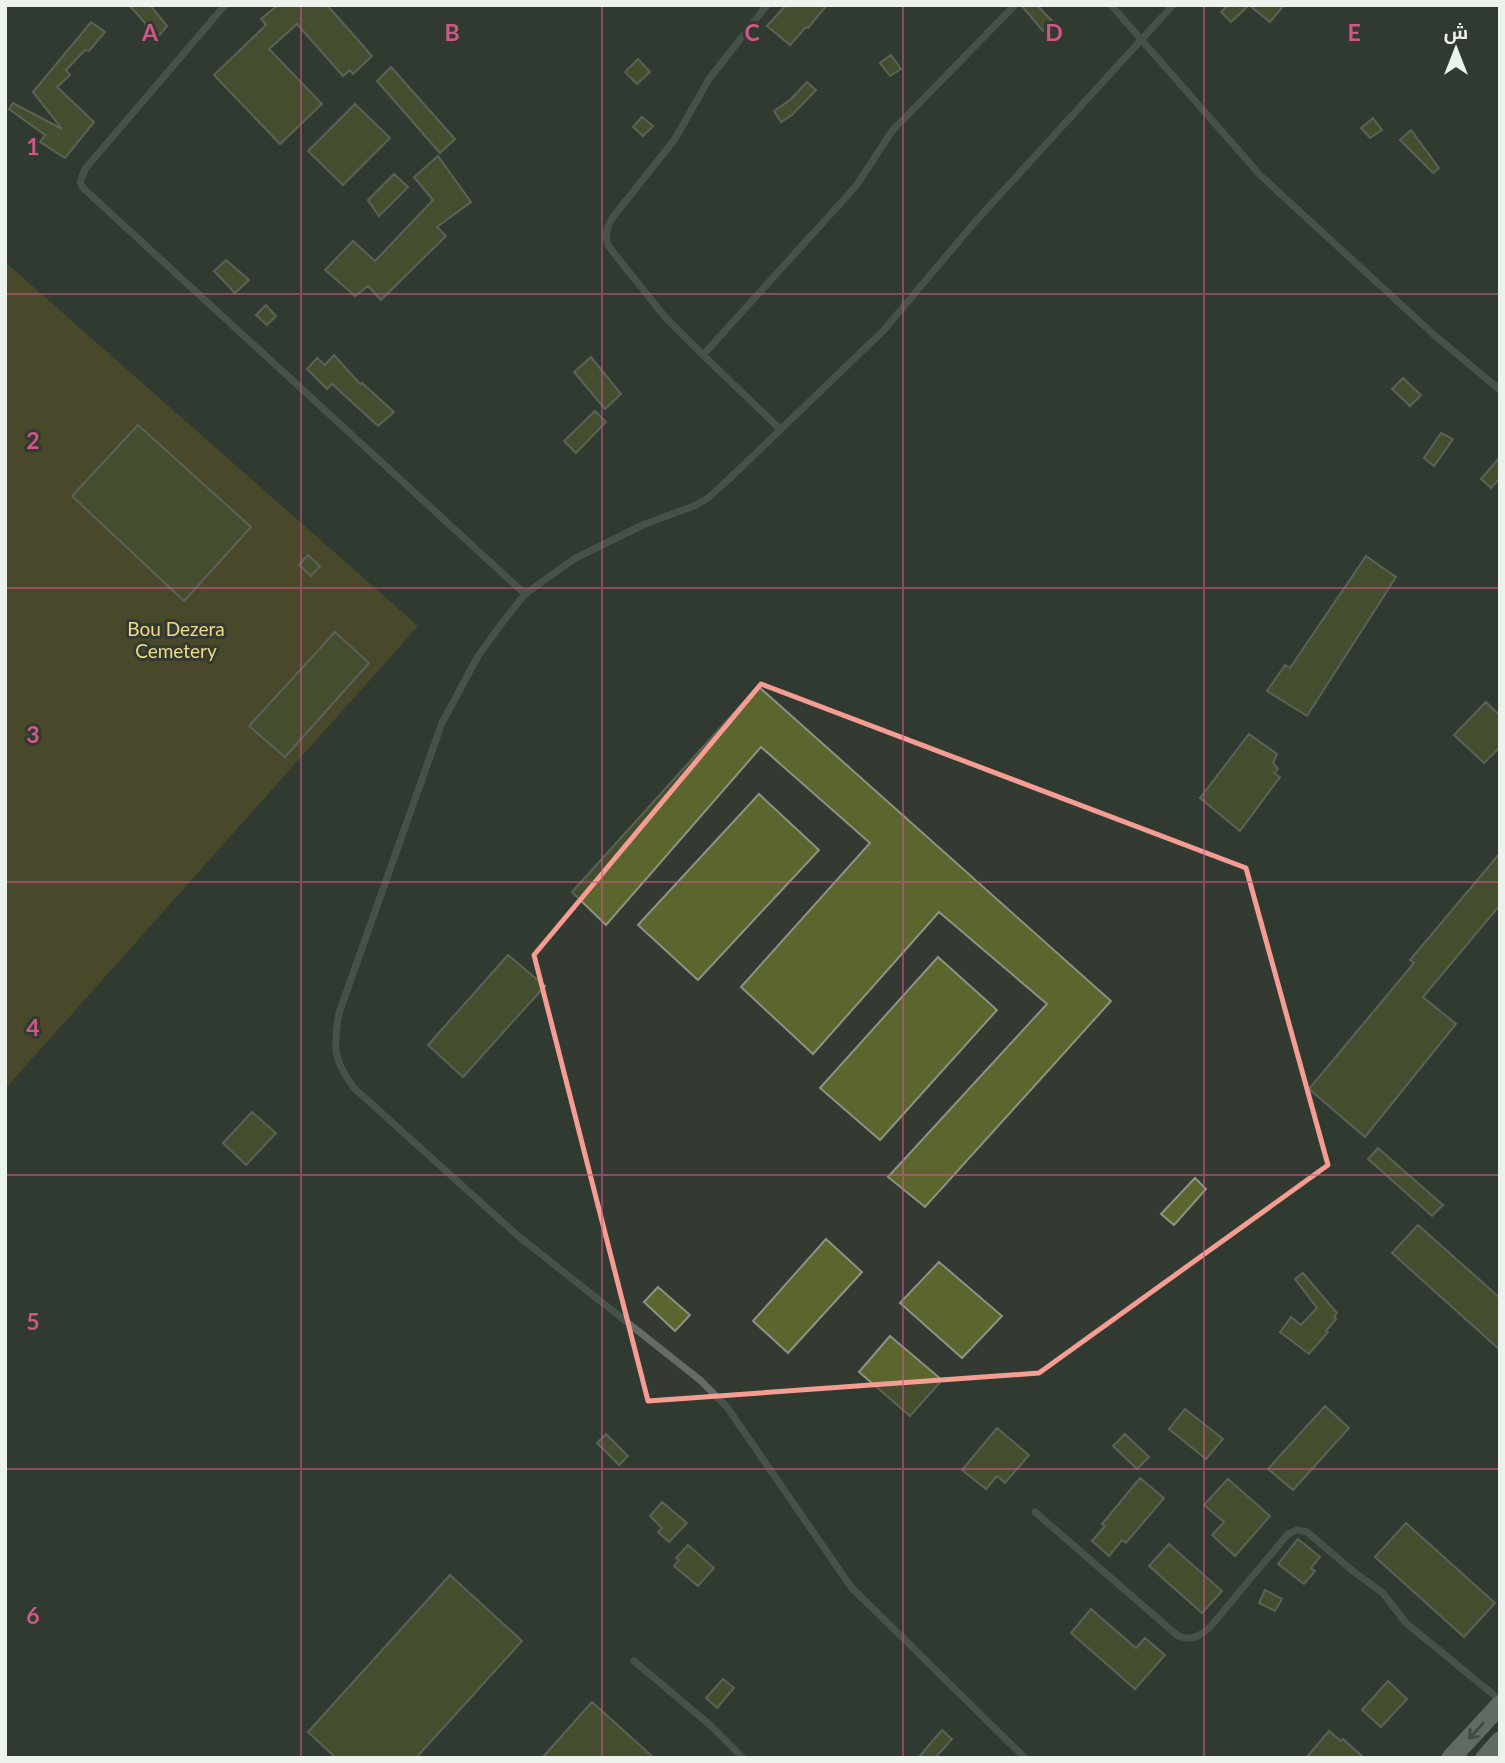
<svg xmlns="http://www.w3.org/2000/svg" width="1505" height="1763" viewBox="0 0 1505 1763" font-family="Lato,Cairo,sans-serif">
<style>
.green{fill:#665924}
.building{fill:#5b662e;stroke:#8e9184;stroke-width:2}
.lines{fill:none;stroke-linecap:round;stroke-linejoin:round}
.service{stroke:#656c68;stroke-width:7}
.trunk{stroke:#9aa8a1;stroke-width:19}
.oneway{stroke:#566058}
.marked{fill:none;stroke:#f59c93;stroke-width:5;stroke-linejoin:round}
.grid{fill:none;stroke:#cf5986;stroke-width:2;stroke-opacity:0.55}
.labels{text-anchor:middle;stroke-width:6;stroke-linejoin:round;paint-order:stroke}
.park-label{font-size:19px;fill:#f0da83;stroke:#323a31}
.grid-label{font-size:23px;text-anchor:middle;font-weight:bold;fill:#cf5986;stroke:#323a31;stroke-width:6;stroke-linejoin:round;paint-order:stroke}
</style>
<rect width="100%" height="100%" fill="#323a31"/>
<path class="green" d="M5,262L418,626L5,1089Z"/>
<path class="building" d="M129,5H150L167,26L157,38L146,28L145,23Z
M278,5H327L372,56L353,74L350,70L343,76L297,24L269,49L322,104L280,144L214,75L266,25L261,19Z
M786,5H827L808,28L806,27L790,45L767,26Z
M1021,5H1037L1053,22L1043,31Z
M1228,5H1249L1231,22L1221,12Z
M1249,5H1284L1270,22Z
M91,22L105,32L89,51L85,50L66,70L70,75L57,87L94,122L65,158L40,142L45,135L9,109L13,103L62,129L33,92Z
M891,55L901,69L890,76L880,63Z
M638,59L650,72L637,84L625,72Z
M391,67L455,139L440,153L377,81Z
M807,82L816,90L792,115L781,122L774,111L790,100Z
M355,104L390,138L343,185L308,151Z
M642,117L653,126L643,136L633,127Z
M1373,118L1382,130L1370,138L1361,128Z
M1411,130L1439,168L1433,173L1400,140Z
M438,156L471,202L437,227L446,236L381,300L368,286L355,296L325,270L353,241L375,261L433,200L414,177Z
M394,174L408,187L379,216L368,200Z
M226,260L249,280L235,293L214,271Z
M266,305L276,316L267,325L256,315Z
M334,355L360,384L362,383L394,412L378,426L332,384L327,389L307,369L317,358L325,365Z
M591,357L621,394L605,409L574,372Z
M1403,378L1421,395L1410,406L1392,389Z
M595,411L606,422L576,453L564,441Z
M138,425L251,527L184,601L72,496Z
M1441,433L1453,439L1434,466L1424,458Z
M1500,457V478L1491,488L1481,479Z
M308,555L320,566L311,576L299,565Z
M1366,556L1396,577L1307,716L1267,691L1285,665L1290,668Z
M335,632L369,663L285,757L249,726Z
M758,686L1111,1001L925,1207L888,1177L1047,1004L939,912L813,1054L741,987L870,843L761,747L606,925L572,892Z
M1486,702L1500,716V747L1484,763L1454,735Z
M1249,734L1277,754L1273,763L1278,769L1274,773L1280,777L1240,831L1200,798Z
M759,794L819,850L698,980L638,925Z
M1500,853V905L1423,997L1456,1024L1365,1137L1309,1089L1414,963L1410,960Z
M508,955L545,986L463,1077L428,1045Z
M938,957L997,1010L880,1140L820,1088Z
M252,1112L276,1133L246,1165L223,1143Z
M1378,1148L1443,1205L1432,1216L1368,1159Z
M1195,1178L1206,1189L1174,1225L1161,1214Z
M1418,1225L1500,1298V1350L1392,1253Z
M826,1239L862,1272L788,1353L753,1321Z
M939,1262L1002,1316L962,1358L900,1303Z
M1303,1273L1337,1313L1334,1317L1336,1319L1326,1331L1328,1332L1309,1354L1280,1332L1291,1317L1301,1325L1317,1308L1295,1279Z
M658,1287L690,1315L675,1331L644,1302Z
M890,1336L942,1380L910,1416L859,1372Z
M1325,1406L1349,1428L1293,1490L1268,1469Z
M1185,1409L1223,1439L1206,1459L1169,1429Z
M997,1428L1029,1455L1005,1483L997,1476L986,1489L962,1470Z
M606,1434L628,1456L619,1465L597,1443Z
M1125,1434L1149,1457L1137,1469L1113,1446Z
M1140,1478L1164,1498L1126,1543L1122,1540L1109,1556L1092,1541L1105,1526L1102,1524Z
M1228,1479L1270,1516L1235,1556L1212,1535L1224,1522L1204,1505Z
M662,1502L687,1523L669,1542L658,1532L662,1528L650,1516Z
M1406,1523L1495,1603L1464,1637L1375,1557Z
M1298,1539L1320,1557L1311,1568L1315,1571L1304,1584L1278,1564Z
M1169,1544L1222,1591L1202,1613L1149,1566Z
M688,1545L714,1568L698,1586L674,1566L679,1560L676,1558Z
M450,1575L522,1641L416,1758H336L308,1732Z
M1265,1590L1282,1599L1275,1611L1259,1603Z
M1091,1609L1136,1648L1145,1638L1165,1655L1135,1689L1071,1633Z
M723,1679L734,1688L717,1708L706,1698Z
M1388,1681L1407,1699L1381,1727L1362,1710Z
M592,1702L654,1758H542Z
M942,1730L952,1739L935,1758H918Z
M1329,1731L1341,1741L1343,1739L1364,1758H1306Z"/>
<g class="lines">
<path class="service" d="M225,5L85,169L80,182L83,188L525,594
M767,5L709,79L675,139L613,217L608,226L606,236L608,245L613,252L665,317L703,355L856,186L892,131L1015,5
M1111,5L1260,175L1432,333L1500,390
M703,355L779,428
M1035,1512L1178,1636C1191,1641 1199,1637 1210,1627L1288,1534L1297,1530L1307,1532L1354,1572L1383,1593L1406,1623L1500,1700
M634,1661L709,1724L743,1758
M1025,1758L851,1587L727,1407L700,1380L517,1235L354,1088C333,1059 333,1048 339,1013L442,723L478,656L505,619L525,594L574,559L645,524L694,506L708,498L728,480L884,330L974,223L1173,5"/>
<path class="trunk" d="M1451,1758L1500,1705
M1485,1758L1500,1741"/>
</g>
<defs><path id="oneway-shaft" d="M-6 0H5M1.5-3L5.5 0L1.5 3" fill="none" stroke-width="1.6" stroke-linecap="round" stroke-linejoin="round" transform="scale(1.75)"/></defs>
<use class="oneway" href="#oneway-shaft" transform="translate(1476 1731) rotate(132)"/>
<path d="M0 0H1505V1763H0ZM761,684L1246,868L1328,1165L1039,1373L648,1401L534,955Z" fill="#323a31" fill-opacity=".55" fill-rule="evenodd"/>
<path class="marked" d="M761,684L1246,868L1328,1165L1039,1373L648,1401L534,955Z"/>
<path class="grid" d="M301,5V1758M602,5V1758M903,5V1758M1204,5V1758M5,294H1500M5,588H1500M5,882H1500M5,1175H1500M5,1469H1500"/>
<g class="labels">
<g class="park-label">
<text x="176" y="636">Bou Dezera<tspan x="176" dy="22">Cemetery</tspan></text>
</g>
</g>
<g class="grid-label">
<text x="150" y="41">A</text>
<text x="452" y="41">B</text>
<text x="752" y="41">C</text>
<text x="1054" y="41">D</text>
<text x="1354" y="41">E</text>
<text x="33" y="155">1</text>
<text x="33" y="449">2</text>
<text x="33" y="743">3</text>
<text x="33" y="1036">4</text>
<text x="33" y="1330">5</text>
<text x="33" y="1624">6</text>
</g>
<rect width="1505" height="1763" fill="none" stroke="#ecf2ec" stroke-width="14"/>
<g transform="translate(1456 49)" stroke="#323a31" stroke-width="5" paint-order="stroke">
<path d="M0-5L12 26L0 18L-12 26Z" fill="#ecf2ec"/>
<text y="-10" font-size="19" font-weight="bold" text-anchor="middle" fill="#ecf2ec">ش</text>
</g>
</svg>
